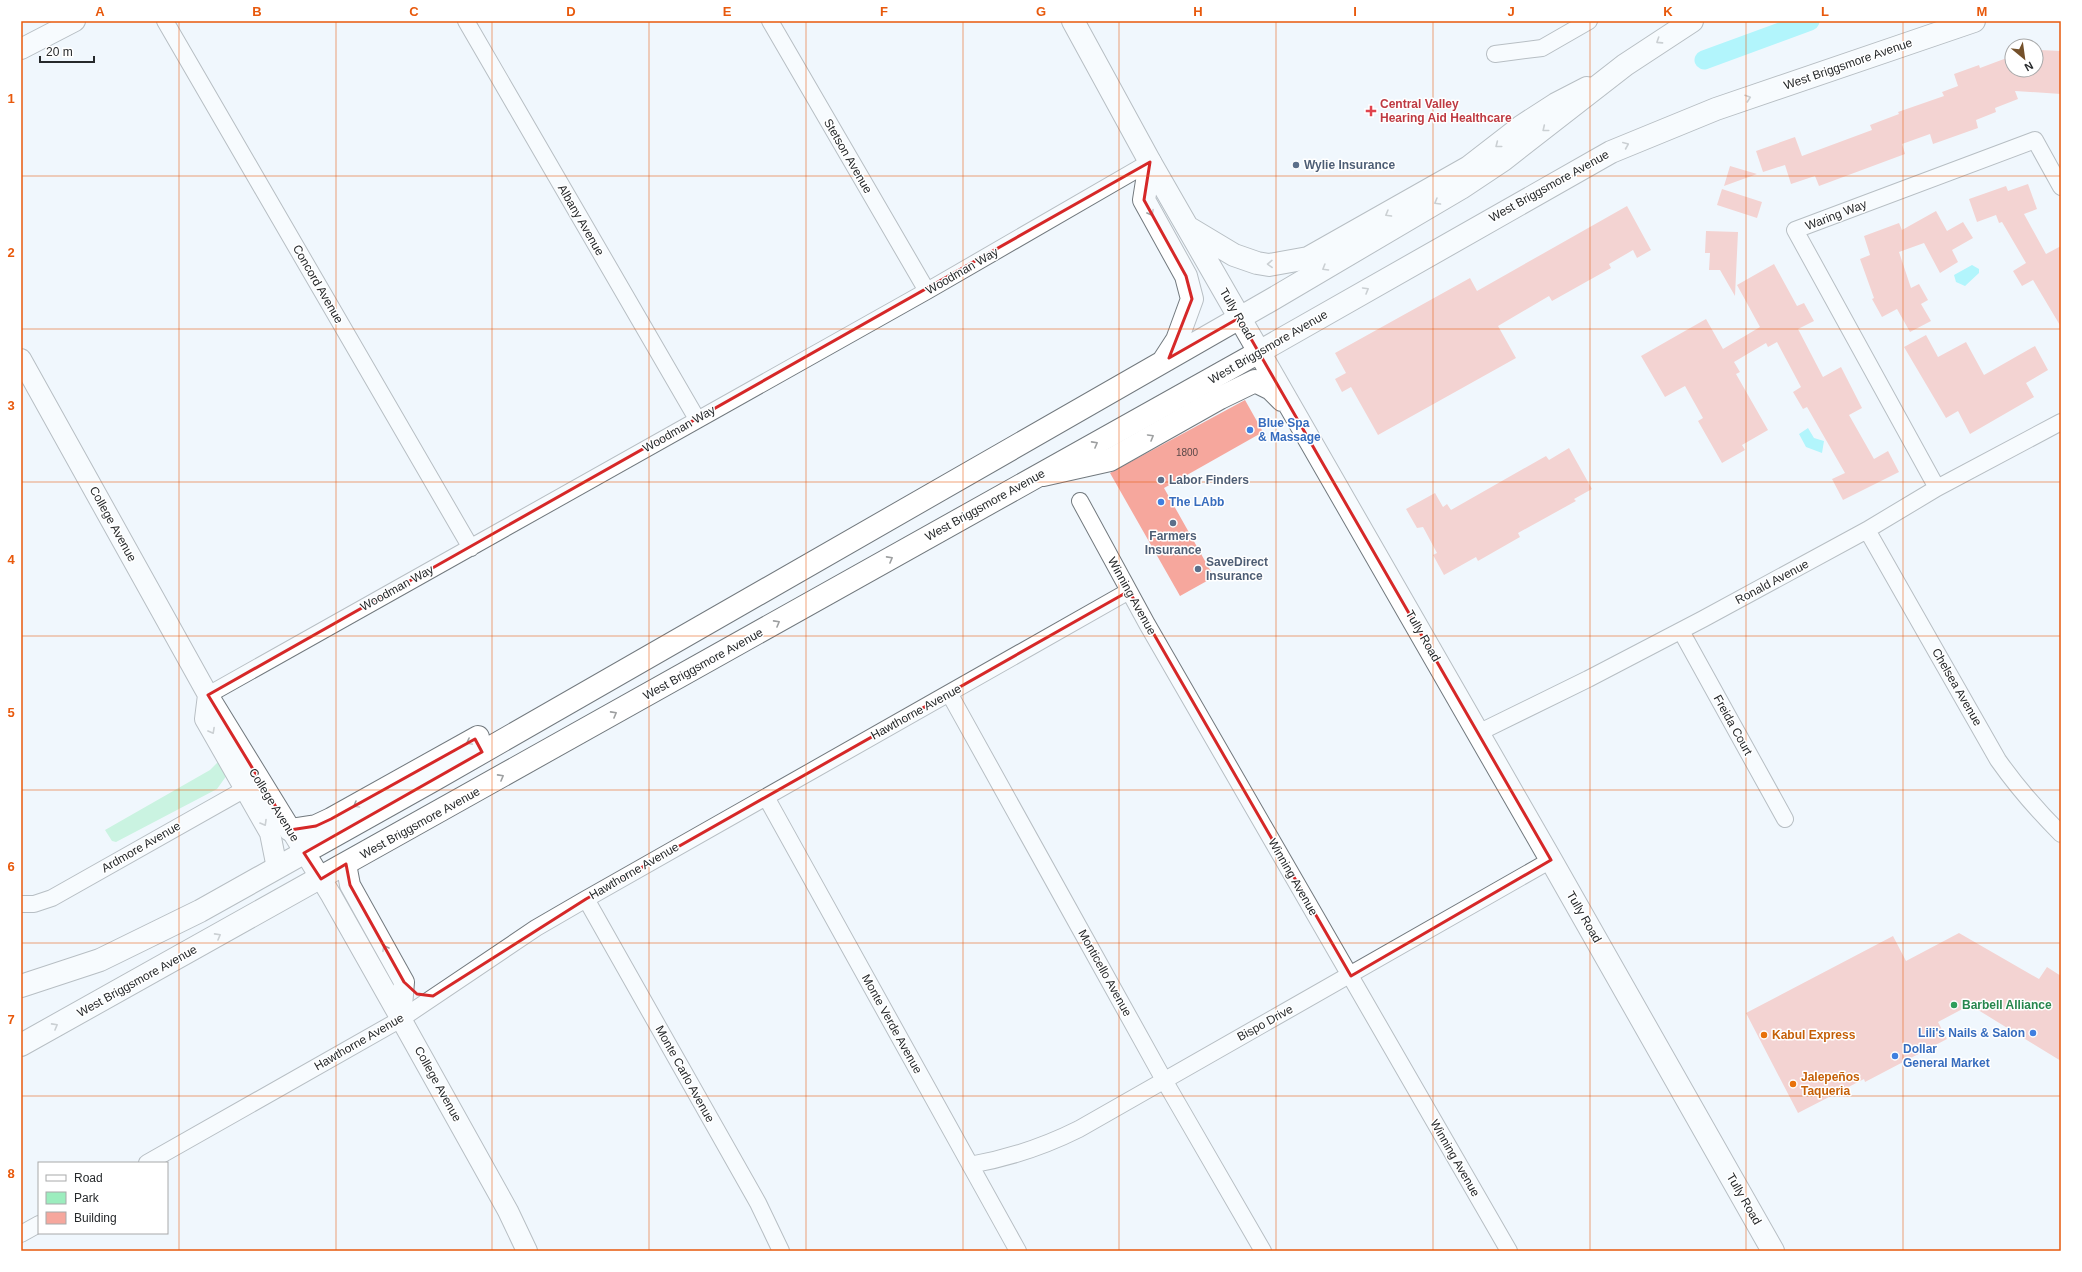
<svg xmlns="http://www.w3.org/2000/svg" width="2082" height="1272" viewBox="0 0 2082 1272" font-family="Arial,sans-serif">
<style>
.green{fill:#9cedbe}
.water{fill:#67f1fa}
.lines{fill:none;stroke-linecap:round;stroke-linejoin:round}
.canal{stroke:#67f1fa;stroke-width:19}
.building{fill:#f6a79d}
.minor-casing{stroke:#72797e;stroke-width:18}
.tertiary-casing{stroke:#72797e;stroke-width:22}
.secondary-casing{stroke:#72797e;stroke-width:24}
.primary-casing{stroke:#72797e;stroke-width:24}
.minor{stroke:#fff;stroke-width:16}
.tertiary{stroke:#fff;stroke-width:20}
.secondary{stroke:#fff;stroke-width:22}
.primary{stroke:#fff;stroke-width:22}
.oneway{stroke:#9d9fa0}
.marked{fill:none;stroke:#d62828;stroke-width:3;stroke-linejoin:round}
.grid{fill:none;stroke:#e8590c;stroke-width:1;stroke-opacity:0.55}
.health-dot{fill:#e0444e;stroke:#fff;stroke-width:1.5}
.service-dot{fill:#5c6f8a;stroke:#fff;stroke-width:1.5}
.shop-dot{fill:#3f7fe0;stroke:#fff;stroke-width:1.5}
.leisure-dot{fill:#2e9e5b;stroke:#fff;stroke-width:1.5}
.food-dot{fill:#e8710a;stroke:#fff;stroke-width:1.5}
.labels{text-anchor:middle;stroke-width:3;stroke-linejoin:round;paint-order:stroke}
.number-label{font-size:10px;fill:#5a4848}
.street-label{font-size:12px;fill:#26292b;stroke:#fff}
.health-label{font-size:12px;font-weight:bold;fill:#be3a42;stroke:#fff;text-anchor:start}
.service-label{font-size:12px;font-weight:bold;fill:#4e5e75;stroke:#fff;text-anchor:start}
.shop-label{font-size:12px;font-weight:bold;fill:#366cbe;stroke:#fff;text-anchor:start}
.leisure-label{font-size:12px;font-weight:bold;fill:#27864d;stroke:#fff;text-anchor:start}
.food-label{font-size:12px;font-weight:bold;fill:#c56008;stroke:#fff;text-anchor:start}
.neatline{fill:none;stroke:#e8590c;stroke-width:1.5}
.grid-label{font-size:13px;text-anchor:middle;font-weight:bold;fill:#e8590c}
</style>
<rect width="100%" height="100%" fill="#f0f7fd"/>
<path class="green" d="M219,761L227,775L217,789L116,842L112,841L105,830L210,770Z"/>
<path class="water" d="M1972,265L1979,269V273L1965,286L1956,282L1954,275Z
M1808,428L1814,438L1824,441L1822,453L1806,447L1799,434Z"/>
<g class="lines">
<path class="canal" d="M1704,60L1810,21"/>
</g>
<path class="building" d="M2040,50L2061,51V94L2015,91L2018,99L1995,108L1996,112L1976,120L1978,128L1933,144L1930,134L1902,144L1905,154L1819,186L1815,176L1791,184L1785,165L1763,172L1756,151L1795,137L1802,156L1872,130L1870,125L1899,114L1898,112L1944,96L1942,92L1958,86L1954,74L1979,65L1980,68L2012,56V70H2039Z
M1730,166L1757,174L1724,186Z
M2028,184L2037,209L2024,214L2046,254L2061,246V327L2033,280L2022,286L2013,271L2026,263L2002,222L1999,223L1996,215L1977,222L1969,199L2006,186L2008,191Z
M1722,189L1762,202L1757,218L1717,205Z
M1627,206L1651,250L1637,258L1633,250L1609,264L1611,268L1552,301L1549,296L1498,326L1516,358L1378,435L1351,387L1342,392L1335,379L1346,373L1335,353L1470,278L1477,291Z
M1936,211L1947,231L1963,222L1973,238L1952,250L1958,262L1940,273L1924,243L1899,252L1911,288L1919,284L1928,300L1921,304L1931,321L1910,332L1897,309L1882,317L1872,299L1874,298L1860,259L1870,255L1864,236L1899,223L1902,230Z
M1706,231L1738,232L1735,296L1720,270H1709L1710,253H1705Z
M1774,264L1797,306L1804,303L1814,321L1798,329L1823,377L1841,367L1862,408L1849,415L1874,459L1888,451L1899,472L1843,500L1832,479L1845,473L1807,407L1803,409L1793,392L1801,387L1777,342L1768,347L1766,343L1734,362L1740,372L1736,374L1768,430L1742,445L1745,450L1722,463L1698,421L1703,418L1685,386L1665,397L1641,356L1706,319L1723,349L1760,327L1737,285Z
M1926,335L1938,357L1966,342L1984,375L2035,346L2048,370L2026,383L2034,397L1970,434L1958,411L1946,418L1904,347Z
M1245,400L1263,432L1164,488L1214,577L1180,596L1110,473Z
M1569,448L1592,489L1574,499L1576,501L1518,533L1520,537L1478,561L1476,557L1444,575L1433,555L1437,553L1423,527L1417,528L1406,509L1435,493L1443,507L1447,504L1451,510L1546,456L1549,460Z
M1959,933L2039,979L2047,967L2061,976V1061L1970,1005L1938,1022L1947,1039L1865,1082L1864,1079L1798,1113L1746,1013L1893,936L1906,961Z"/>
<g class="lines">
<defs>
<path id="minor" d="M165,21L471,548
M466,21L697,419
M770,21L927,291
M1495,54L1542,48L1589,21
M1937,488L1795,230L2035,140L2061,187
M1080,501L1147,624L1509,1251
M1867,530L1998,760C2017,787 2038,811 2061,834
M1681,631L1785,819
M949,693L1164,1080L1263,1251
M208,695L927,291L1150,162
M1478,733L1588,679L1703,619L1867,530L1937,488L2061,422
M766,797L1018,1251
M586,899L758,1203L781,1251
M21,904H34L52,898L254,784
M147,1163L401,1019L536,928L586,899L1129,591
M970,1165C1010,1158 1043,1147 1079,1129L1551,860
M21,1234L39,1224"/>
<path id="tertiary" d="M21,49L75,21
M21,359L208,695L331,895L401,1019L508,1211L527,1251
M208,695L205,719L270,833L277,868
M346,864L350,885L404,982L401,1019"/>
<path id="secondary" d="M1073,21L1150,162L1551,860L1773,1251
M1189,228L1234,255L1257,263L1269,265L1308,258L1469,167L1522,126L1556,104L1587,88
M1043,475L1110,460L1220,398L1255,381L1271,389L1282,400"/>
<path id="primary" d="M1150,162L1144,200L1186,276L1192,299L1177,340L1164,360
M290,830L316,826L331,819L478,737
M21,986L100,960L200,911L432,781L1271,300L1461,188L1503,160L1625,65L1692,21
M21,1045L1259,352L1611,152L1716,109L1974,21"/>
</defs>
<use href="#minor" class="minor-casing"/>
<use href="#tertiary" class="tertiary-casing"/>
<use href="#secondary" class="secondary-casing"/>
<use href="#primary" class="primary-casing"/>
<use href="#minor" class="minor"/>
<use href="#tertiary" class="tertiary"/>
<use href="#secondary" class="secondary"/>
<use href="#primary" class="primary"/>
</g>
<defs><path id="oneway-chevron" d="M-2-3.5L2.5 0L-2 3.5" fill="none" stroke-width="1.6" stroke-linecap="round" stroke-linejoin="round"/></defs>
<g class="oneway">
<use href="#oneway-chevron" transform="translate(1659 41) rotate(147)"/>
<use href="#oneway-chevron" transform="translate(1748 98) rotate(-19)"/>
<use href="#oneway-chevron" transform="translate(1545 129) rotate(141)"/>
<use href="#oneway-chevron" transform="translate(1498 145) rotate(142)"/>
<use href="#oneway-chevron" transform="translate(1626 145) rotate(-23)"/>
<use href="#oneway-chevron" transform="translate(1437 202) rotate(150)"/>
<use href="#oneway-chevron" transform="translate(1151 213) rotate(61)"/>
<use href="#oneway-chevron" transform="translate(1388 214) rotate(150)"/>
<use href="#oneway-chevron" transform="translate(1270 264) rotate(179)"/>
<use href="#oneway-chevron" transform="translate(1325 268) rotate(149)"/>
<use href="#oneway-chevron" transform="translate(1366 290) rotate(-30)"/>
<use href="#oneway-chevron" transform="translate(1151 437) rotate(-30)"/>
<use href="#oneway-chevron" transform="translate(1095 444) rotate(-29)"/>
<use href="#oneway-chevron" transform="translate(890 559) rotate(-29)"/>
<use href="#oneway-chevron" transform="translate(777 623) rotate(-29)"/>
<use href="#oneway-chevron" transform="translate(614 714) rotate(-29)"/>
<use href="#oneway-chevron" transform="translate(212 731) rotate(61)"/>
<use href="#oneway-chevron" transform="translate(469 742) rotate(152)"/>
<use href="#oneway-chevron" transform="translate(501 777) rotate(-29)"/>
<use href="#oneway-chevron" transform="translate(356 805) rotate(150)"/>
<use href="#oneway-chevron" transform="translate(264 823) rotate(60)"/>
<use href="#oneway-chevron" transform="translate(218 936) rotate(-29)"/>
<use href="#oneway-chevron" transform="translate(385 948) rotate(-119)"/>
<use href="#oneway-chevron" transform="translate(55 1026) rotate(-29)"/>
</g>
<path d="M0 0H2082V1272H0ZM1150,162L1144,200L1186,276L1192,299L1169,358L1239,318L1551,860L1351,976L1129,591L586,899L433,996L417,994L404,982L350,885L346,864L321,879L304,853L482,752L475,739L331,819L316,826L290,830L208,695Z" fill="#f0f7fd" fill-opacity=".55" fill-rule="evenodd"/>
<path class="marked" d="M1150,162L1144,200L1186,276L1192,299L1169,358L1239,318L1551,860L1351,976L1129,591L586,899L433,996L417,994L404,982L350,885L346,864L321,879L304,853L482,752L475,739L331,819L316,826L290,830L208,695Z"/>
<path class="grid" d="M179,21V1251M336,21V1251M492,21V1251M649,21V1251M806,21V1251M963,21V1251M1119,21V1251M1276,21V1251M1433,21V1251M1590,21V1251M1746,21V1251M1903,21V1251M21,176H2061M21,329H2061M21,482H2061M21,636H2061M21,790H2061M21,943H2061M21,1096H2061"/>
<path class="health-dot" d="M1369 105h4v4h4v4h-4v4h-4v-4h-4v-4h4z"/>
<g class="service-dot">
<circle cx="1296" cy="165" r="4"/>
<circle cx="1161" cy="480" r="4"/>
<circle cx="1173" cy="523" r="4"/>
<circle cx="1198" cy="569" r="4"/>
</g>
<g class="shop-dot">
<circle cx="1250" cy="430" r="4"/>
<circle cx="1161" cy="502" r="4"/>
<circle cx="2033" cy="1033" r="4"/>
<circle cx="1895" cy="1056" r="4"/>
</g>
<circle class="leisure-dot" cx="1954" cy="1005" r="4"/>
<g class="food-dot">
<circle cx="1764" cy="1035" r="4"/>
<circle cx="1793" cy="1084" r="4"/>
</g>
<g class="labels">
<g class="number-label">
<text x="1187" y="456">1800</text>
</g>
<g class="street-label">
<text transform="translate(1848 64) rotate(-19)" y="4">West Briggsmore Avenue</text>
<text transform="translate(848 156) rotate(60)" y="4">Stetson Avenue</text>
<text transform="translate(1549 186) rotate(-29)" y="4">West Briggsmore Avenue</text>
<text transform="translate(1836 215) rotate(-21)" y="4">Waring Way</text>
<text transform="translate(581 220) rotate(60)" y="4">Albany Avenue</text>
<text transform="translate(962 271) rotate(-30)" y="4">Woodman Way</text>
<text transform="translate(318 284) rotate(60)" y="4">Concord Avenue</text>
<text transform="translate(1237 314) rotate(60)" y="4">Tully Road</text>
<text transform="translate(1268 347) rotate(-30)" y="4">West Briggsmore Avenue</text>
<text transform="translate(679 429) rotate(-30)" y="4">Woodman Way</text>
<text transform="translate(985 505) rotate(-29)" y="4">West Briggsmore Avenue</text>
<text transform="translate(113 524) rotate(61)" y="4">College Avenue</text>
<text transform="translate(1772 582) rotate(-28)" y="4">Ronald Avenue</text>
<text transform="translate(397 588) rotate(-29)" y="4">Woodman Way</text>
<text transform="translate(1132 596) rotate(61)" y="4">Winning Avenue</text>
<text transform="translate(1423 636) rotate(60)" y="4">Tully Road</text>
<text transform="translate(703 664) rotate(-29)" y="4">West Briggsmore Avenue</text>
<text transform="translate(1957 687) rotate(60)" y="4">Chelsea Avenue</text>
<text transform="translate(916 712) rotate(-29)" y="4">Hawthorne Avenue</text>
<text transform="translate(1733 725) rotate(61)" y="4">Freida Court</text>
<text transform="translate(274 805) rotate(58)" y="4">College Avenue</text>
<text transform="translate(420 823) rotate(-29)" y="4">West Briggsmore Avenue</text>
<text transform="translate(141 847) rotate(-30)" y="4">Ardmore Avenue</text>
<text transform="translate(634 871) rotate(-30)" y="4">Hawthorne Avenue</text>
<text transform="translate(1293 877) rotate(60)" y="4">Winning Avenue</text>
<text transform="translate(1584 917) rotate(60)" y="4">Tully Road</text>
<text transform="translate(1105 973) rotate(61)" y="4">Monticello Avenue</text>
<text transform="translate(137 981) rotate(-29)" y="4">West Briggsmore Avenue</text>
<text transform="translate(1265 1023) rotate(-29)" y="4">Bispo Drive</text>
<text transform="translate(892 1024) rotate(61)" y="4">Monte Verde Avenue</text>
<text transform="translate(359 1042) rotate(-30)" y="4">Hawthorne Avenue</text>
<text transform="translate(685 1074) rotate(61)" y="4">Monte Carlo Avenue</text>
<text transform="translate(438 1084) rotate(61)" y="4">College Avenue</text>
<text transform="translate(1455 1158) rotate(60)" y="4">Winning Avenue</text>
<text transform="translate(1744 1199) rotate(60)" y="4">Tully Road</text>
</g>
<g class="health-label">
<text x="1380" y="108">Central Valley<tspan x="1380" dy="14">Hearing Aid Healthcare</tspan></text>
</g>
<g class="service-label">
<text x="1304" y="169">Wylie Insurance</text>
<text x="1169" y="484">Labor Finders</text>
<text x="1173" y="540" text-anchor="middle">Farmers<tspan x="1173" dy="14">Insurance</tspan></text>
<text x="1206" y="566">SaveDirect<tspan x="1206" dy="14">Insurance</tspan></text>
</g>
<g class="shop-label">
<text x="1258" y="427">Blue Spa<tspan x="1258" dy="14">&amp; Massage</tspan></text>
<text x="1169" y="506">The LAbb</text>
<text x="2025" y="1037" text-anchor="end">Lili's Nails &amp; Salon</text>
<text x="1903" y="1053">Dollar<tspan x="1903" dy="14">General Market</tspan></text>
</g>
<g class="leisure-label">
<text x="1962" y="1009">Barbell Alliance</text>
</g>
<g class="food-label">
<text x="1772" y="1039">Kabul Express</text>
<text x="1801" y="1081">Jalepeños<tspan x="1801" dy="14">Taqueria</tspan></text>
</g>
</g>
<rect width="2082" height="1272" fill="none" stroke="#ffffff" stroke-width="44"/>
<rect x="38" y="1162" width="130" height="72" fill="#ffffff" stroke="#a8a9aa"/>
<rect x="46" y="1175" width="20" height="6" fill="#ffffff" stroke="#a8a9aa"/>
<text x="74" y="1182" font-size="12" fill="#26292b">Road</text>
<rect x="46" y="1192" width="20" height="12" fill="#9cedbe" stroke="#a8a9aa"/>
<text x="74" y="1202" font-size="12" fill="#26292b">Park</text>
<rect x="46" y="1212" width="20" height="12" fill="#f6a79d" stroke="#a8a9aa"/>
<text x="74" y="1222" font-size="12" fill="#26292b">Building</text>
<g transform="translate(2024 58) rotate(151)"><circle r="19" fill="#ffffff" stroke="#a8a9aa"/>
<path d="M0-3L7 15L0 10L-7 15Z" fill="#74502a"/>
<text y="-6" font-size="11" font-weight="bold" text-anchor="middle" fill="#26292b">N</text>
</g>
<path d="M40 56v6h54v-6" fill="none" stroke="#26292b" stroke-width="2"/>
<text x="46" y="56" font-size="12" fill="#26292b" stroke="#ffffff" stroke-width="3" paint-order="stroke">20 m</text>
<rect x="22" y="22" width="2038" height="1228" class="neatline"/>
<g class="grid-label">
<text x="100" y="16">A</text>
<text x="257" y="16">B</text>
<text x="414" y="16">C</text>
<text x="571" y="16">D</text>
<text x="727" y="16">E</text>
<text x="884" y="16">F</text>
<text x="1041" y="16">G</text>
<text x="1198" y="16">H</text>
<text x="1355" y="16">I</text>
<text x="1511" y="16">J</text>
<text x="1668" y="16">K</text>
<text x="1825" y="16">L</text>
<text x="1982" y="16">M</text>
<text x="11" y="103">1</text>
<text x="11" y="257">2</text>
<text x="11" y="410">3</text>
<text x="11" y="564">4</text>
<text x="11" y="717">5</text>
<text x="11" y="871">6</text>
<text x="11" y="1024">7</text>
<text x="11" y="1178">8</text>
</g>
</svg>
